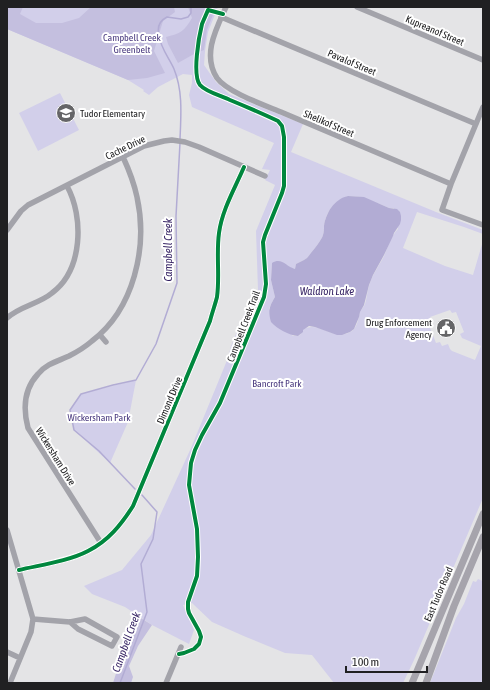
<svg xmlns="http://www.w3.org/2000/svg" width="490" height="690" viewBox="0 0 490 690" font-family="'Asap Condensed',sans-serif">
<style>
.green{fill:#d2cfea;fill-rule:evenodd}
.forest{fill:#c4bfdf}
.water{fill:#b2acd4}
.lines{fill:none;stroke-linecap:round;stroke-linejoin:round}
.stream{stroke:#b2acd4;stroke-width:1.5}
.minor{stroke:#a3a3aa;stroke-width:5.5}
.major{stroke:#a6a4ac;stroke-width:7}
.cycleway-casing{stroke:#fff;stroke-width:6}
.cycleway{stroke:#00873e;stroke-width:4}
.labels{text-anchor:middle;stroke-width:4;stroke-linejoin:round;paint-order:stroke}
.street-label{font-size:10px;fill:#202022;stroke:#fff}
.park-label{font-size:10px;fill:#4a3a7f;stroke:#fff}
.poi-label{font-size:10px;fill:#202022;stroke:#fff;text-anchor:start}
.water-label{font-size:11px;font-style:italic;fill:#321f61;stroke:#fff}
</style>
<rect width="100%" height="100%" fill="#e4e4e6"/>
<path class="green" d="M7,7H218L208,32L205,51L204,65L216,82L229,94L303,124L291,152L436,212L483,230V234L464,227L417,212L403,248L445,266L473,275L483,241V498L414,660L403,683H334L312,655L285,653L246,637L212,622L192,603L183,605L194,630L189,644L152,625L125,607L92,594L84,586L122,570L151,535L191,448L228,358L231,346L251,298L258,290L256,231L275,185L265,180L270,170L262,169L274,143L192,107L189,95L192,83V75L183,74L158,87L149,95L143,91L144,90L128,80L7,29ZM348,196L361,197L373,202L380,204L389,208H394L398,229C391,236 388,247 384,256C379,266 372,275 369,286C367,292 367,298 365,304C364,307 361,309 360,312C358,318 358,326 352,331C334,343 319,319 302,330C301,336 299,336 293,336L269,309L272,302L275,297L271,280L272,263L285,264L291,268L295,269L296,264L304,260L307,258C311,253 322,240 323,235C324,232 324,229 324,226C326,211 334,201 348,196ZM450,310L452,313L456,312L464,332L460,334L462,338L481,346L475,360L452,351L450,349L448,344L442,346L440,342L436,343L428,323L432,321L430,317Z
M60,93L79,130L38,151L19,113Z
M136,380L128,422L110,463L74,430L70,410L81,394Z
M478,579L483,581V683H430L456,618L464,604L473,581L476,582Z"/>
<path class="forest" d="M7,7H23L20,14L36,23H62L79,18L91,7H174L175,12L163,21L154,51L165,73L147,78L128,80L7,29Z
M188,7H205L194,54L178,63L168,44L166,37C182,33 184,31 192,18Z
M210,7H216L207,30L204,50L197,53L203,24Z
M136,615L152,625L138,646L129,666L133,677L131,683H113L119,664L117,658L130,643L132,631Z"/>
<path class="water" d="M348,196L364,197L389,208L397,209L400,212L401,216V220L400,224L394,233L393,236L384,255L373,275L369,285L364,305L360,312L359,317L354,329L350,332L342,335H337L315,327L309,326L303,330V332L298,336C289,335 277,329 271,322C268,311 269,307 275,297L271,280L272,263C282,257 286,267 295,269L296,264L304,260L307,258C311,253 322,240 323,235C324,232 324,229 324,226C326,213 334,199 348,196Z"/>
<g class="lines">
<path class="stream" d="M180,139C181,115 183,91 174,69C169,58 160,47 159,35C157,27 159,21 167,17L181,19L188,17L191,13V7
M135,489L99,451L74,430L70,410L81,394L113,385L136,380L156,344L177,283L176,216L180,143
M120,683L147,612L141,564L153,539L157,512L142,495"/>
<path class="minor" d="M226,7C216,29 202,55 217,78C227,92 264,105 281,112C337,136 394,160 451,184
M357,7L483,60
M221,17L476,124
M483,107L451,184L442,210L483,225
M7,230L21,211L28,205L144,146L164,141L172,140L185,142L199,147L265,176
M7,318C20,306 39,304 52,293C83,270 84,217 67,186
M100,335L106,342
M7,530L33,619L31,632L10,683
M101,543L28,428C23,409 24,389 38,374C46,364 58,361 69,356C77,352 85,347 92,341C134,309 148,247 137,197C134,183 129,170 123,157
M19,570C40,565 69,561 88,551C108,541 121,525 133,506L210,321C212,313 215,305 217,297C220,276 216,254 219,233C222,210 235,188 244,167
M33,619L70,622L85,619L117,637L112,646L78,629L70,622
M7,652L20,658
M166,683L181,647"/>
<path class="major" d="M412,683L483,514
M426,683L454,606L483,537"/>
<defs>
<path id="cycleway" d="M19,570C40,565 69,561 88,551C108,541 121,525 133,506L210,321C212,313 215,305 217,297C220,276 216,254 219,233C222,210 235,188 244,167
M179,654L184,653L194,649L199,644L201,637L199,631L189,613L188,609V602L197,576L198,557L197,529L189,485L191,463L195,450L202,435L220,403L264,297L266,284L263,242L265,235L282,193L284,186V137L282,126L278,121C263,114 247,107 230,100C222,96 206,92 200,85C192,75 199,36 202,24C204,19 206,15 208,10L223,14"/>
</defs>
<use href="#cycleway" class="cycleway-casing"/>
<use href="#cycleway" class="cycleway"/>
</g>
<defs>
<symbol id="school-disc" viewBox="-11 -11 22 22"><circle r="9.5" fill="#656567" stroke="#fff"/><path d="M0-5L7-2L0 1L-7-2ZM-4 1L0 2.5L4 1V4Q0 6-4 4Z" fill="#fff"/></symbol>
<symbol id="civic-disc" viewBox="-11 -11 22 22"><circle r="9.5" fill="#656567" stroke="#fff"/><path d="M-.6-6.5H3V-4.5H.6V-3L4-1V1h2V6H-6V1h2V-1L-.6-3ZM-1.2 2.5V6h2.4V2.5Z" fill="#fff"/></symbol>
</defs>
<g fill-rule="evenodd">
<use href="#school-disc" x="55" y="102" width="22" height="22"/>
<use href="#civic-disc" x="435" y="317" width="22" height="22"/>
</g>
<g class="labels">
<g class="street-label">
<text transform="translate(435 30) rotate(23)" y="4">Kupreanof Street</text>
<text transform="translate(352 62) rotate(23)" y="4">Pavalof Street</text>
<text transform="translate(329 123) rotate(23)" y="4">Shelikof Street</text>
<text transform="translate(125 147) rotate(-26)" y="4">Cache Drive</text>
<text transform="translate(243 326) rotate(-69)" y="4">Campbell Creek Trail</text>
<text transform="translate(169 400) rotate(-67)" y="4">Dimond Drive</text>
<text transform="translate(56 456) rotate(58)" y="4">Wickersham Drive</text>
<text transform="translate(438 594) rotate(-67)" y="4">East Tudor Road</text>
</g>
<g class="park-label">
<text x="132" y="41">Campbell Creek<tspan x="132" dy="12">Greenbelt</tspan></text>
<text x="277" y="387">Bancroft Park</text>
<text x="99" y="421">Wickersham Park</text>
</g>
<g class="poi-label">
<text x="80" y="117">Tudor Elementary</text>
<text x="432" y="326" text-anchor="end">Drug Enforcement<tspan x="432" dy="12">Agency</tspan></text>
</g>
<g class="water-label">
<text transform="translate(168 250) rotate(-90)" y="4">Campbell Creek</text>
<text x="327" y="295">Waldron Lake</text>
<text transform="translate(126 642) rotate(-70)" y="4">Campbell Creek</text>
</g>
</g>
<rect width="490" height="690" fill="none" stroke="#202022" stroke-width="16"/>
<path d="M346 666v6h81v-6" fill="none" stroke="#202022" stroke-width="2"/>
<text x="352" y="666" font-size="12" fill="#202022" stroke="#ffffff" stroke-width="3" paint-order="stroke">100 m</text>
</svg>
